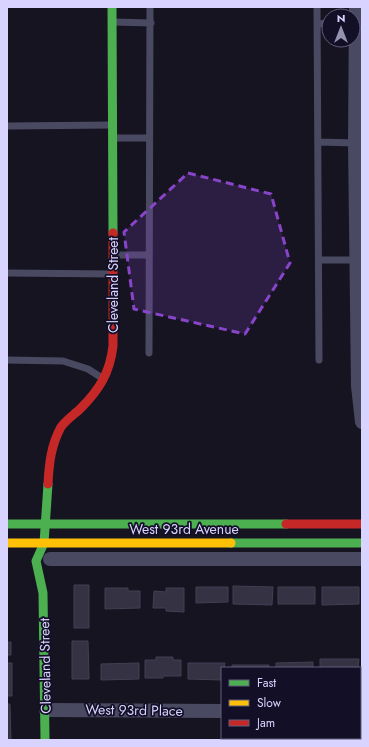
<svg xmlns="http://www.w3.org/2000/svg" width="369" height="747" viewBox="0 0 369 747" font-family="Jost,sans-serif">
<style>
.building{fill:#343243;stroke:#433f54}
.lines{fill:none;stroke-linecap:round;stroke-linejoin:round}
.lane{stroke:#4a4962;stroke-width:7}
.street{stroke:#4a4962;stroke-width:14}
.fast{stroke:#4caf50;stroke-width:9}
.slow{stroke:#ffc107;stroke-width:9}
.jam{stroke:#c62828;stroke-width:9}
.marked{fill:#8945c9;fill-opacity:0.2;stroke:#8945c9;stroke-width:3;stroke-dasharray:8 5;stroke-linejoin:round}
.labels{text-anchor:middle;stroke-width:3.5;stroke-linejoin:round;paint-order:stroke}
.street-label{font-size:14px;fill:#d9d4ff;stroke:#130f26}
</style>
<rect width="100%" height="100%" fill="#161421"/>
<path class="building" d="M74,585H89V628H74Z
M233,586L273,587L272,605L233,604Z
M196,587H228V602L196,603Z
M278,587H315V604H278Z
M322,587H359V604L322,605Z
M105,588H128V591H140V608L105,609Z
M166,588H184V612L166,611V608H153L154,591L166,592Z
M72,641H88L89,679H72Z
M7,642H11V655H7Z
M156,657H173V660H181V676H163V678H145V660H156Z
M320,659H359L358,668H320Z
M313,662V668H276V663Z
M7,663H12V696H7Z
M139,663V679L101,680V664Z
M188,663H225L224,668H222V680L188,679Z
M232,665H269V668H232Z
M7,704H10L11,740H7Z"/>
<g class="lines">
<path class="lane" d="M317,7L319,360
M113,22L151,23
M317,24L329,23
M7,126L112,125
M114,138H149
M318,142L355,143
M113,255H149
M319,260H357
M7,273L113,274
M149,353L150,7
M7,360L63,361L88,369L102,378"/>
<path class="street" d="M356,7L355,143L358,386L362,422
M50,559H362
M46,710L222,711
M360,712H362"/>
<path class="fast" d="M112,7L113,233
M7,524H286
M231,543H362
M45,740L43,593L36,561L44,543L48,484"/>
<path class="slow" d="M7,543H231"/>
<path class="jam" d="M48,484C49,464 51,445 61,427C66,420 75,414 81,408C100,389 110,372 113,346V233
M286,524H362"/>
</g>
<path class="marked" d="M188,173L271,194L290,263L245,334L134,309L124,232Z"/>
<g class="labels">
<g class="street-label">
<text transform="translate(113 285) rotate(-90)" y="5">Cleveland Street</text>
<text x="184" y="534">West 93rd Avenue</text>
<text transform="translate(45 666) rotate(-91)" y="5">Cleveland Street</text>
<text transform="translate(134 710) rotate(1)" y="5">West 93rd Place</text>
</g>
</g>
<rect width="369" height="747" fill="none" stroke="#d9d4ff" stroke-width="16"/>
<rect x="221" y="667" width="140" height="72" fill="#130f26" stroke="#625e7d"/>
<rect x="229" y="680" width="20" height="6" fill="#4caf50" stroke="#625e7d"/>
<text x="257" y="687" font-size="12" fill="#d9d4ff">Fast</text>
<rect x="229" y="700" width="20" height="6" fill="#ffc107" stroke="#625e7d"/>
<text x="257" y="707" font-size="12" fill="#d9d4ff">Slow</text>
<rect x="229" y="720" width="20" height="6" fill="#c62828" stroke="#625e7d"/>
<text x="257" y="727" font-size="12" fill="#d9d4ff">Jam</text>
<g transform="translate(341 28)"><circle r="19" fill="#130f26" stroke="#625e7d"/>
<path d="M0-3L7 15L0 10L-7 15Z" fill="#9591b1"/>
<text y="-6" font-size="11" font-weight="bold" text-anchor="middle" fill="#d9d4ff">N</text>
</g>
</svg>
